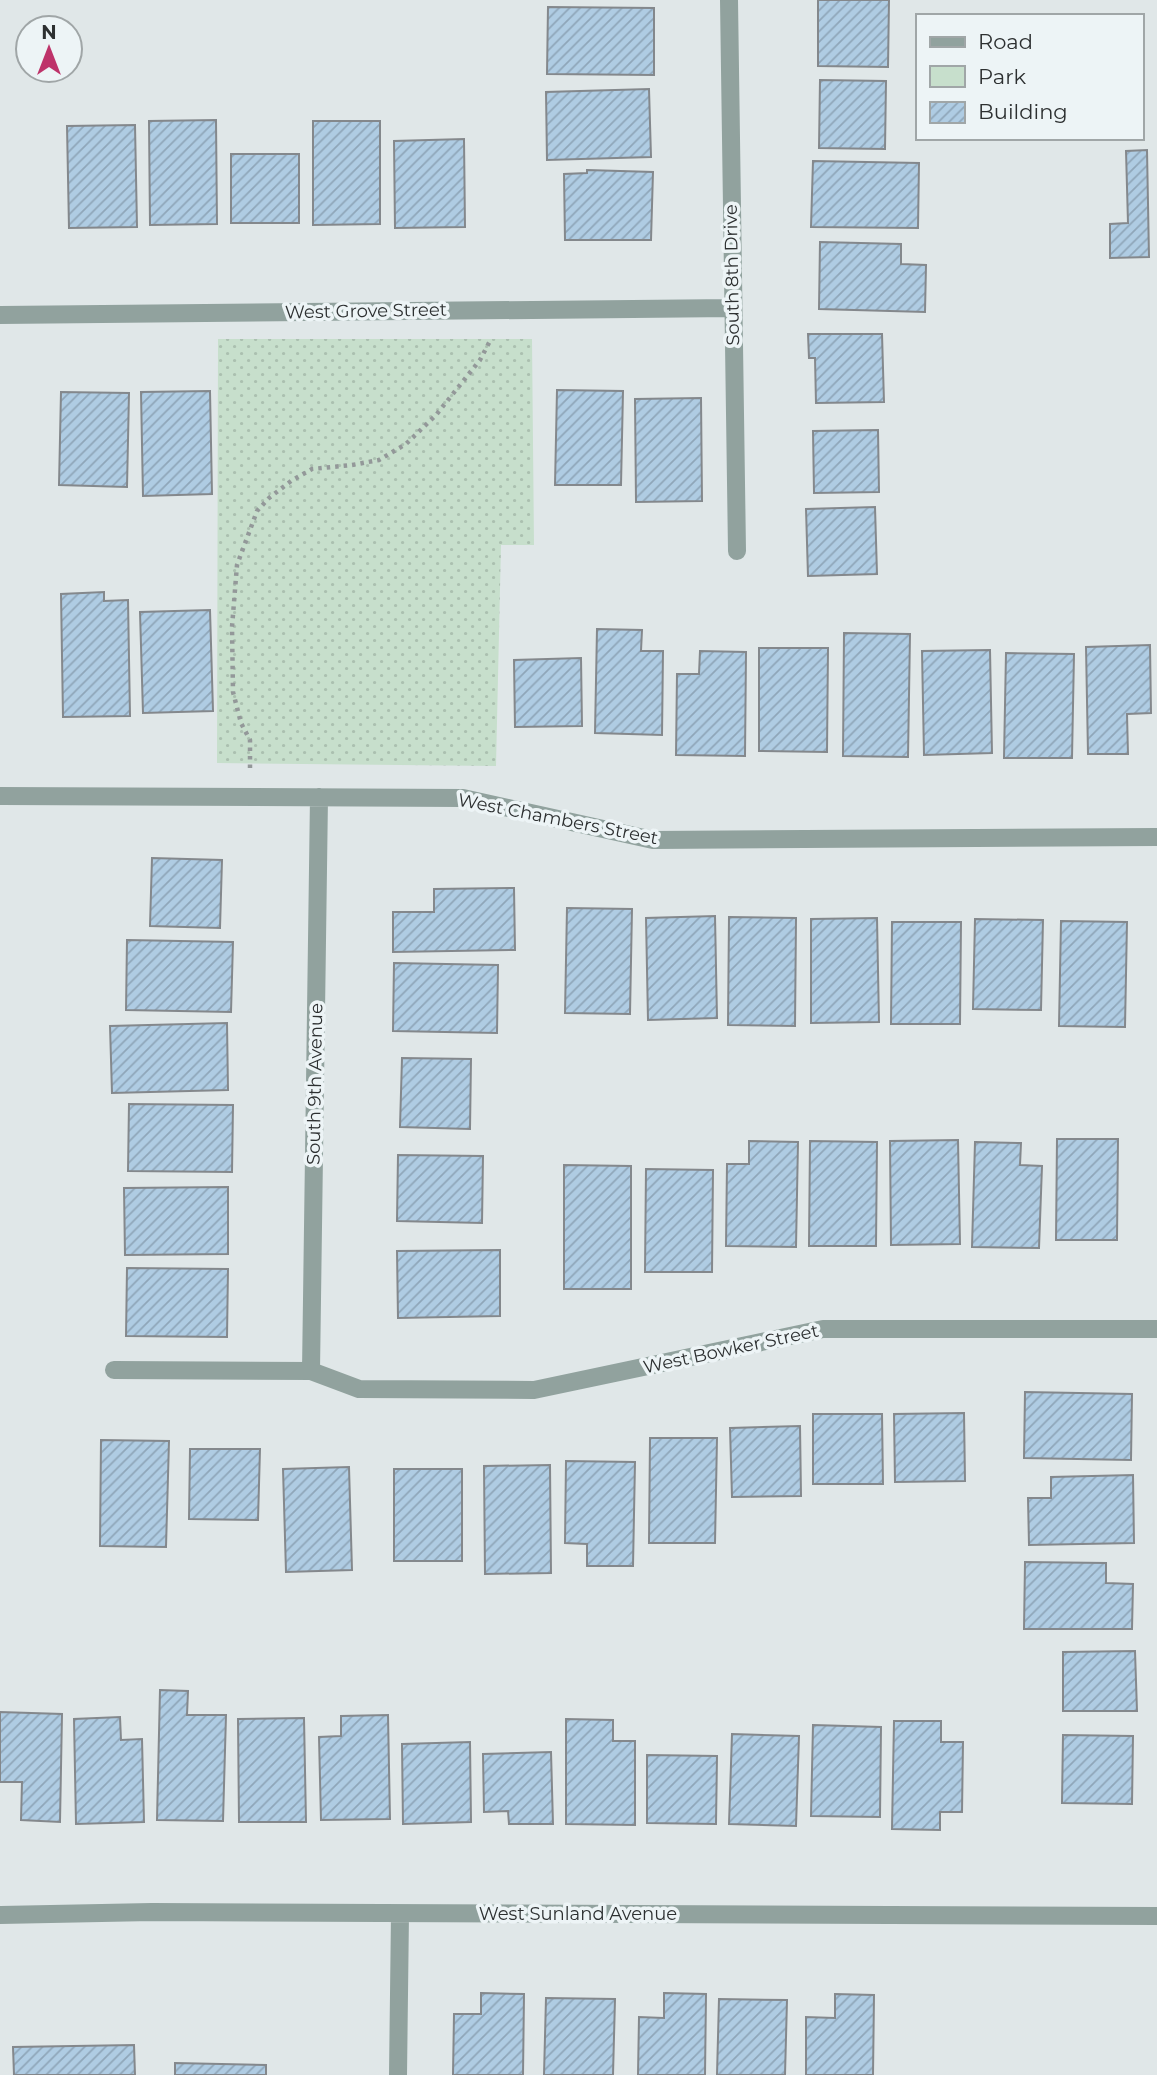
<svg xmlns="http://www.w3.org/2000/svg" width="1157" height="2075" viewBox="0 0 1157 2075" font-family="Montserrat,sans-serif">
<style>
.green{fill:url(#green-dots)}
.building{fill:url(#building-hatch);stroke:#84888c;stroke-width:2}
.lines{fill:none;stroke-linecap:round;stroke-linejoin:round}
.path{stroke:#939899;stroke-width:4.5;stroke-dasharray:3.5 5;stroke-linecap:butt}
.minor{stroke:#91a29e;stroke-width:18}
.labels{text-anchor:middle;stroke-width:7;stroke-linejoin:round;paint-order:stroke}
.street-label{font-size:18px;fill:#2d3031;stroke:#edf4f6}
</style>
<defs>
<pattern id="green-dots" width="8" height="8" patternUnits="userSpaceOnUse" patternTransform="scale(1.75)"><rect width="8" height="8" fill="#c7dfcc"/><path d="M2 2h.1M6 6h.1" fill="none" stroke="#abc0b0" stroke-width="1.8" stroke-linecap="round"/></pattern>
<pattern id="building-hatch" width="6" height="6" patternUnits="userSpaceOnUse" patternTransform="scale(1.75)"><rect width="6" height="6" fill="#afcce3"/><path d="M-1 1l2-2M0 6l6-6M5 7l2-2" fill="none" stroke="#8fa6b9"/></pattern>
</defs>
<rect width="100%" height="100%" fill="#e0e7e8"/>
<path class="green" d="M218,339H532L534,545H501L496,766L217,763Z"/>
<path class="building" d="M818,0H889L888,67L818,66Z
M548,7L654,8V75L547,74Z
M820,80L886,81L885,149L819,148Z
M649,89L651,157L547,160L546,92Z
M216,120L217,224L150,225L149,121Z
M313,121H380V224L313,225Z
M135,125L137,227L69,228L67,126Z
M464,139L465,227L395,228L394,141Z
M1147,150L1149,257L1110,258V224L1128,223L1126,151Z
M231,154H299V223H231Z
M813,161L919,163L918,228L811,227Z
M587,170L653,172L651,240H565L564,174L587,173Z
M820,242L901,244V264L926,265L925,312L819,309Z
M808,334H882L884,402L816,403L815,358H809Z
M557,390L623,391L621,485H555Z
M210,391L212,494L143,496L141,392Z
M61,392L129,393L127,487L59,485Z
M701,398L702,501L636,502L635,399Z
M878,430L879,492L814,493L813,431Z
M875,507L877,574L808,576L806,509Z
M104,592V601L128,600L130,716L63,717L61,594Z
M210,610L213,711L143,713L140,612Z
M597,629L642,630L641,651H663L662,735L595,733Z
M844,633L910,634L908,757L843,756Z
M1150,645L1151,713L1127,714L1128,754H1088L1086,647Z
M759,648H828L827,752L759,751Z
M990,650L992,753L924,755L922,651Z
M700,651L746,652L745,756L676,755L677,674H699Z
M1006,653L1074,654L1072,758H1004Z
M581,658L582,726L515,727L514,660Z
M152,858L222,860L220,928L150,926Z
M514,888L515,950L393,952V912H434V889Z
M567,908L632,909L630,1014L565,1013Z
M715,916L717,1018L648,1020L646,918Z
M729,917L796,918L795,1026L728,1025Z
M877,918L879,1022L811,1023V919Z
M975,919L1043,920L1041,1010L973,1009Z
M1061,921L1127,922L1125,1027L1059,1026Z
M892,922H961L960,1024H891Z
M127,940L233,942L231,1012L126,1010Z
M394,963L498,965L497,1033L393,1031Z
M227,1023L228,1090L112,1093L110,1026Z
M402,1058L471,1059L470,1129L400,1127Z
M129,1104L233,1105L232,1172L128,1171Z
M1057,1139H1118L1117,1240H1056Z
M958,1140L960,1244L891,1245L890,1141Z
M749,1141L798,1142L796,1247L726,1246L727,1164H749Z
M810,1141L877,1142L876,1246H809Z
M975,1142L1021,1143L1020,1165L1042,1166L1039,1248L972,1247Z
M398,1155L483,1156L482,1223L397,1221Z
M564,1165L631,1166V1289H564Z
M646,1169L713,1170L712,1272H645Z
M228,1187V1254L125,1255L124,1188Z
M500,1250V1316L398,1318L397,1251Z
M127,1268L228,1269L227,1337L126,1336Z
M1025,1392L1132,1394L1131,1460L1024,1458Z
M964,1413L965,1481L895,1482L894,1414Z
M813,1414H882L883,1484H813Z
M800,1426L801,1496L732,1497L730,1428Z
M650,1438H717L715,1543H649Z
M101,1440L169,1441L166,1547L100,1546Z
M190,1449H260L258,1520L189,1519Z
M566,1461L635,1462L633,1566H587V1544L565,1543Z
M550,1465L551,1573L485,1574L484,1466Z
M349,1467L352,1570L286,1572L283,1469Z
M394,1469H462V1561H394Z
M1133,1475L1134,1543L1029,1545L1028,1498H1051V1477Z
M1025,1562L1106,1563V1583L1133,1584L1132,1629H1024Z
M1135,1651L1137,1711H1063V1652Z
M160,1690L188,1691L187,1715H226L223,1821L157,1820Z
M0,1712L62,1714L60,1822L21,1820L22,1782H0Z
M388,1715L390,1819L321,1820L319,1737L341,1736V1716Z
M120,1717L121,1740L142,1739L144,1822L76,1824L74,1719Z
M304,1718L306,1822H239L238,1719Z
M566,1719L613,1720V1741H635V1825L566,1824Z
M894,1721H941V1742H963L962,1812H940V1830L892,1829Z
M813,1725L881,1727L880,1817L811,1816Z
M732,1734L799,1736L796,1826L729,1824Z
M1063,1735L1133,1736L1132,1804L1062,1803Z
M470,1742L471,1822L403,1824L402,1744Z
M551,1752L553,1824H509L508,1811L484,1812L483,1754Z
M647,1755L717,1756L716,1824L647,1823Z
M481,1993L524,1994L523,2075H453L454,2014H481Z
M664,1993L706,1994L705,2075H638L639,2017L664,2018Z
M835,1994L874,1995L873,2075H806V2017L835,2018Z
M546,1998L615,1999L613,2075H544Z
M719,1999L787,2000L785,2075H717Z
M134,2045L135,2075H14L13,2047Z
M175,2063L266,2065V2075H175Z"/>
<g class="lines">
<path class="path" d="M250,768V740L241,723L233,692L232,627L237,565L257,511L269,498L291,481L312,469L352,465L379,460L406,444L436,415L480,360L491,339"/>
<path class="minor" d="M729,0L737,551
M0,315L732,308
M0,796L463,798L653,840L1157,837
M114,1370L311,1371L359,1389L534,1390L823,1329H1157
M311,1371L319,797
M0,1915L152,1912L1157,1916
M398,2075L400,1914"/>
</g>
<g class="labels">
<g class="street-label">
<text transform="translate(732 275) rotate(-91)" y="6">South 8th Drive</text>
<text transform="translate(366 311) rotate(-1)" y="6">West Grove Street</text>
<text transform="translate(558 819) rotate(11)" y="6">West Chambers Street</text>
<text transform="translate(315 1084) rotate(-89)" y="6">South 9th Avenue</text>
<text transform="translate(731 1349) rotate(-12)" y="6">West Bowker Street</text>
<text x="578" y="1920">West Sunland Avenue</text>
</g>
</g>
<rect x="916" y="14" width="228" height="126" fill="#edf4f6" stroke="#a0a6a7" stroke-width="2"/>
<rect x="930" y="37" width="35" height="10" fill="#91a29e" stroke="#a0a6a7" stroke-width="2"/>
<text x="978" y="49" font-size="21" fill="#2d3031">Road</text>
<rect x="930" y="66" width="35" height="21" fill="#c7dfcc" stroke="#a0a6a7" stroke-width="2"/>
<text x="978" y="84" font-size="21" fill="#2d3031">Park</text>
<rect x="930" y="102" width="35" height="21" fill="url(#building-hatch)" stroke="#a0a6a7" stroke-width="2"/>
<text x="978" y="119" font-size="21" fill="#2d3031">Building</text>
<g transform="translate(49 49)"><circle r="33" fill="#edf4f6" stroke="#a0a6a7" stroke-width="2"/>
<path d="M0-5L12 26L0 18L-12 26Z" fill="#be336a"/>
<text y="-10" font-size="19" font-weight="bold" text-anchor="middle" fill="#2d3031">N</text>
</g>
</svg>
